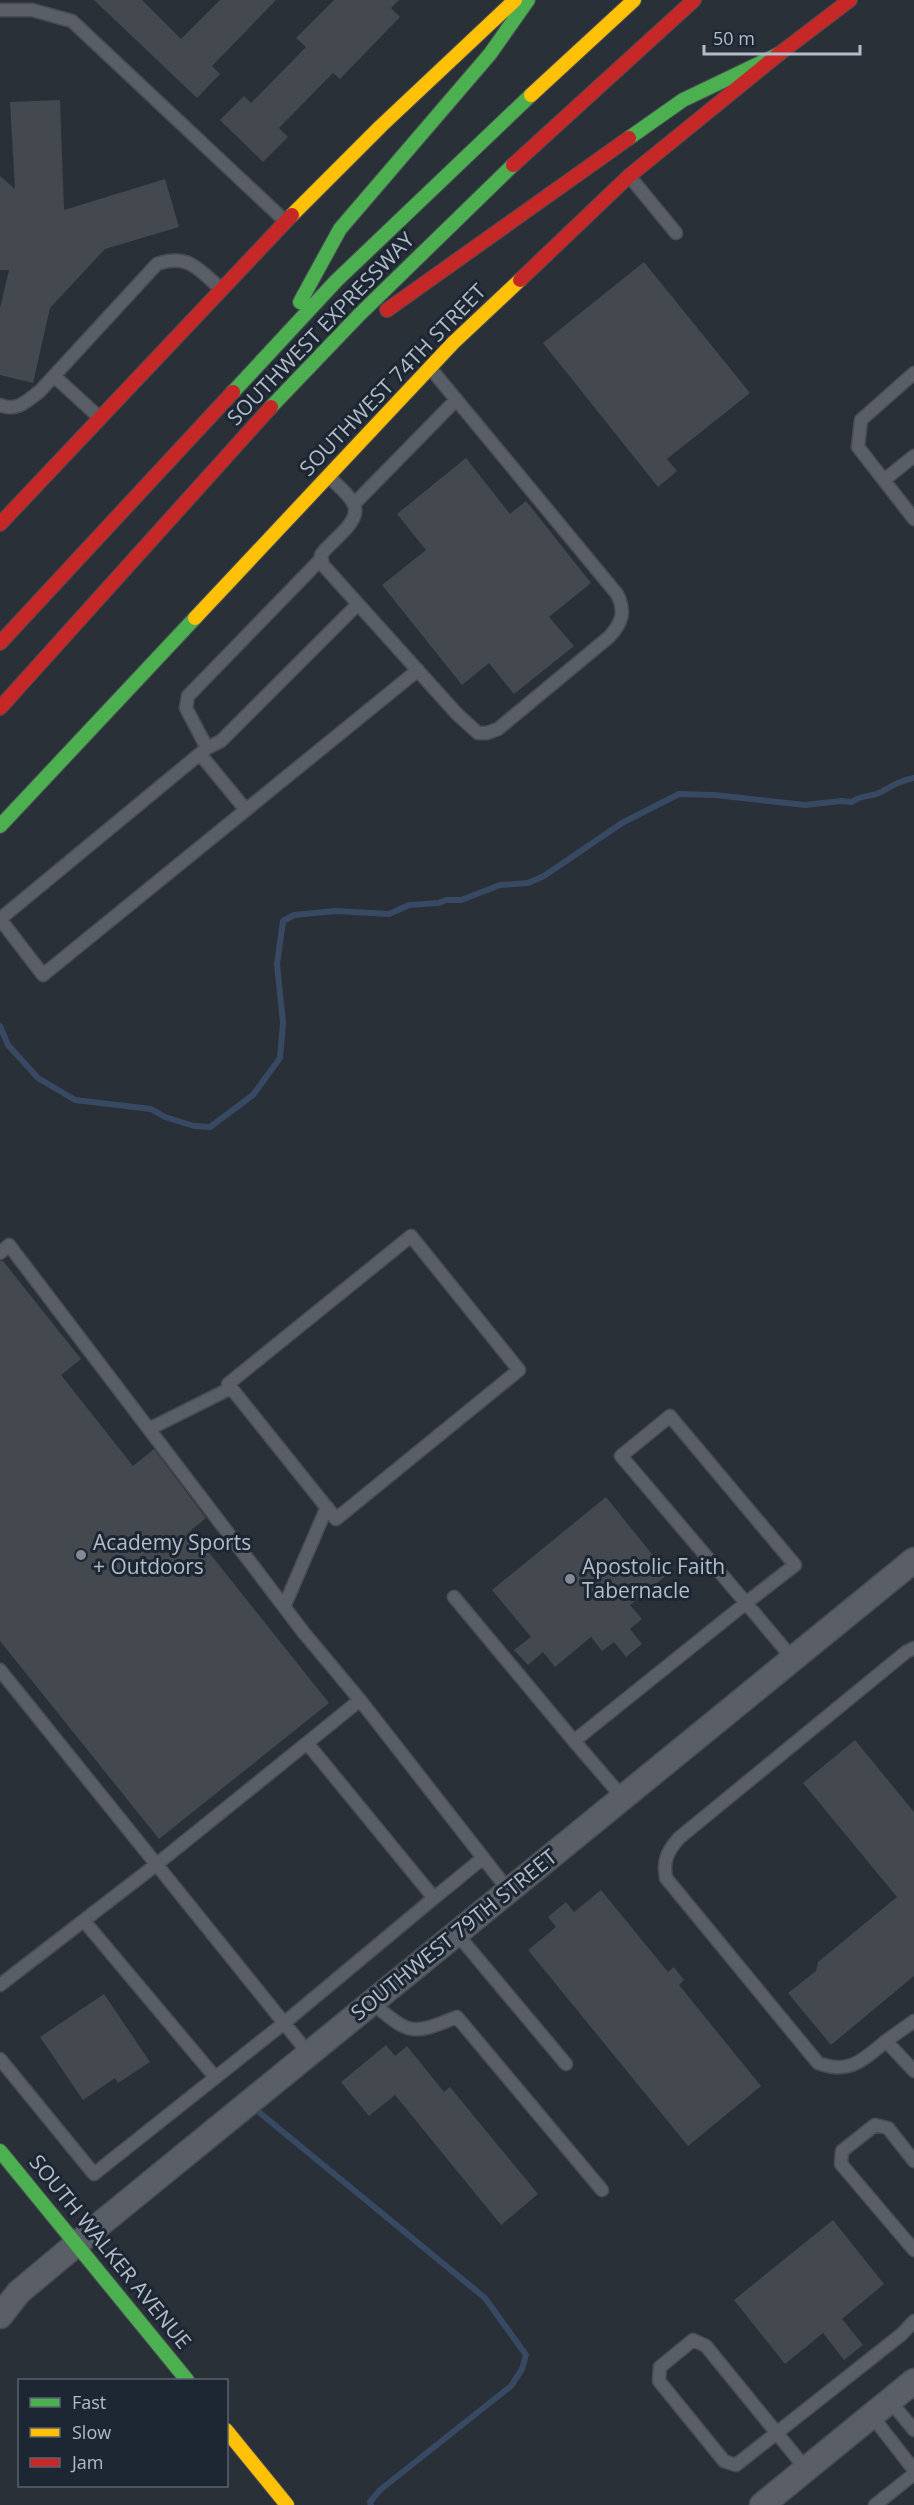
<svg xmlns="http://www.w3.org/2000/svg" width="914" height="2505" viewBox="0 0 914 2505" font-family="'Open Sans',sans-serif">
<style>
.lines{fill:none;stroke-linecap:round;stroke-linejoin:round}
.stream{stroke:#384963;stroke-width:6}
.building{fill:#444950}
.lane-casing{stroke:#484c53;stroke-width:15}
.street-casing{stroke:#484c53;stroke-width:27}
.fast-casing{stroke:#484c53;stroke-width:16}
.slow-casing{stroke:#484c53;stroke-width:16}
.jam-casing{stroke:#484c53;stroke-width:16}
.lane{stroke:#5a5e66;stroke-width:12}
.street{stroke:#5a5e66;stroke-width:24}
.fast{stroke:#4caf50;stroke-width:14}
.slow{stroke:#ffc107;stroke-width:14}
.jam{stroke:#c62828;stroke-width:14}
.poi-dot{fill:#848b96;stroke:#1d2633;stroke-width:2}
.labels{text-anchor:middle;stroke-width:6;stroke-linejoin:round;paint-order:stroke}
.street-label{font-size:21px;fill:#b4bcc9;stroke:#1d2633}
.poi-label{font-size:21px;fill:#b4bcc9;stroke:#1d2633;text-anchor:start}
</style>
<rect width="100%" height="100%" fill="#2a3038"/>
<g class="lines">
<path class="stream" d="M0,1026L8,1045L38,1078L75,1100L151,1109L165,1117L194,1126L210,1127L253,1095L280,1058L283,1023L277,964L283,921L294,915L335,911L389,914L409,905L439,903L446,900H461L500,885L528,883L544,876L622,823L679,794L715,795L805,805L841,801L852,802C860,795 870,797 879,793C892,786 899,781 914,778
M260,2113L485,2298L526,2355L522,2369L511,2386L380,2490L370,2502L371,2505"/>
</g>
<path class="building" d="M94,0H142L181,39L220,0H276L212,66L220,74L197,98Z
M334,0H399L391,8L400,17L340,79L333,73L279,128L288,137L263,162L220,120L244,96L251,103L306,47L296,38Z
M60,100L64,210L165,179L179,227L105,249L50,308L33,383L0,375V308L9,270H0V176L15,189L10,102Z
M644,262L750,393L667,459L677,471L658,487L543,343Z
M466,458L510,514L526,501L591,583L549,617L574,646L514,694L489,663L462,685L382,585L426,550L397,514Z
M0,1261H3L81,1359L61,1375L133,1466L154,1449L206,1518L191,1530L329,1703L159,1839L0,1641Z
M606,1497L668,1574L630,1605L642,1619L630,1629L642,1644L626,1657L614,1642L602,1651L591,1637L555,1667L543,1652L528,1665L514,1650L531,1637L492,1590Z
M855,1740L914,1812V1976L831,2045L788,1993L816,1971L818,1962L897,1897L803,1783Z
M601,1890L668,1972L674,1967L684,1980L679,1985L761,2086L688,2146L528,1950L556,1927L548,1917L566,1902L574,1912Z
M104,1994L150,2062L118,2083L115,2078L83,2100L40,2037Z
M386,2045L395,2056L407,2046L444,2092L450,2087L538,2194L501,2225L395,2095L369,2116L341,2082Z
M833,2220L884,2284L842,2319L863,2345L844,2360L823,2333L785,2364L734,2300Z"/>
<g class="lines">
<defs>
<path id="lane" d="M0,10H32L72,21L284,220
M630,177L676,233
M914,373L861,420L858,447L914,519
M54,376L100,418
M0,405C17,412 27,401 40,391L157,264C188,253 198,269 220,288
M328,476C336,484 350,495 354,505C362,522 329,542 321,555L323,565L457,714L478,733H487L498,729L609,637C622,623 626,612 617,594L431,369
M884,480L914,456
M354,504L456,400
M207,748L221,741L358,604
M200,754L246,810
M0,919L43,975L418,670
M0,919L207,748L186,708L188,696L321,559
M411,1236L519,1370L336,1519L228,1384Z
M0,1253L9,1245L304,1633L360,1700
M670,1416L795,1565L746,1603L621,1456Z
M149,1429L231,1388
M454,1597L574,1741
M284,1607L327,1507
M914,1648L906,1652L679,1838C667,1852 663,1860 666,1878L818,2063C849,2075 863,2060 886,2041L914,2071
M0,1670L309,2054
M307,1743L360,1700L509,1891
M623,1798L574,1741L746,1603L793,1659
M434,1898L483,1858
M84,1921L215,2077
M457,1934L566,2064
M0,1985L157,1864L307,1743L434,1898L284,2023L94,2174L0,2059
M372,2003C410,2034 410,2036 457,2017L602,2190
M886,2041L914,2021
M914,2161L888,2128L875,2125L842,2151L841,2164L914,2250
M890,2401L914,2430
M872,2416L914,2470
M806,2469L706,2346L693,2340L660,2367L659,2381L724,2461L736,2465L902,2334L914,2321
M875,2505L914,2474"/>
<path id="street" d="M0,2316L19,2292L104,2221L914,1560
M762,2505L914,2381"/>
<path id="fast" d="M629,138L683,100L779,54
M300,302L340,229L490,54L528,0
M233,392L336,281L531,95
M271,407L360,314L513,165
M0,826L195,618
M0,2151L187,2380"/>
<path id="slow" d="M531,95L634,0
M292,215L381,126L515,0
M195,618L453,343L520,280
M226,2430L287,2505"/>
<path id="jam" d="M513,165L694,0
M520,280L629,176L779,54L850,0
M387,310L629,138
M0,524L292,215
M0,643L233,392
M0,708L271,407"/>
</defs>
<use href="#lane" class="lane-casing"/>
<use href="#street" class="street-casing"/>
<use href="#fast" class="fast-casing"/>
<use href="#slow" class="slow-casing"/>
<use href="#jam" class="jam-casing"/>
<use href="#lane" class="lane"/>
<use href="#street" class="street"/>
<use href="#fast" class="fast"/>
<use href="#slow" class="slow"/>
<use href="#jam" class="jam"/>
</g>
<g class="poi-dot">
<circle cx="81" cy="1555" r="6"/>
<circle cx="570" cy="1579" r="6"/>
</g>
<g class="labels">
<g class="street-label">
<text transform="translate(321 329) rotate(-46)" y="7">SOUTHWEST EXPRESSWAY</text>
<text transform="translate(393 380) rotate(-46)" y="7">SOUTHWEST 74TH STREET</text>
<text transform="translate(454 1935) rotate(-39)" y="7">SOUTHWEST 79TH STREET</text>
<text transform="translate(110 2252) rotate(51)" y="7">SOUTH WALKER AVENUE</text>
</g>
<g class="poi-label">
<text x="93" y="1550">Academy Sports<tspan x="93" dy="24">+ Outdoors</tspan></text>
<text x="582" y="1574">Apostolic Faith<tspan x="582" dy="24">Tabernacle</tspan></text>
</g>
</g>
<rect x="18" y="2379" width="210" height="108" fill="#1d2633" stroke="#59626f" stroke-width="1.5"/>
<rect x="30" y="2398" width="30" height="9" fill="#4caf50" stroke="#59626f" stroke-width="1.5"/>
<text x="72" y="2409" font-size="18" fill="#b4bcc9">Fast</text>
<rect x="30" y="2428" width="30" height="9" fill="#ffc107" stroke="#59626f" stroke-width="1.5"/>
<text x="72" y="2439" font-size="18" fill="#b4bcc9">Slow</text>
<rect x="30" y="2458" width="30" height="9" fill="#c62828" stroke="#59626f" stroke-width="1.5"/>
<text x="72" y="2469" font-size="18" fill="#b4bcc9">Jam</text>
<path d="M704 45v9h156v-9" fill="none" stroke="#b4bcc9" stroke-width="3"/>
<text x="713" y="45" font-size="18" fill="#b4bcc9" stroke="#1d2633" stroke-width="4.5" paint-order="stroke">50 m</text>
</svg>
